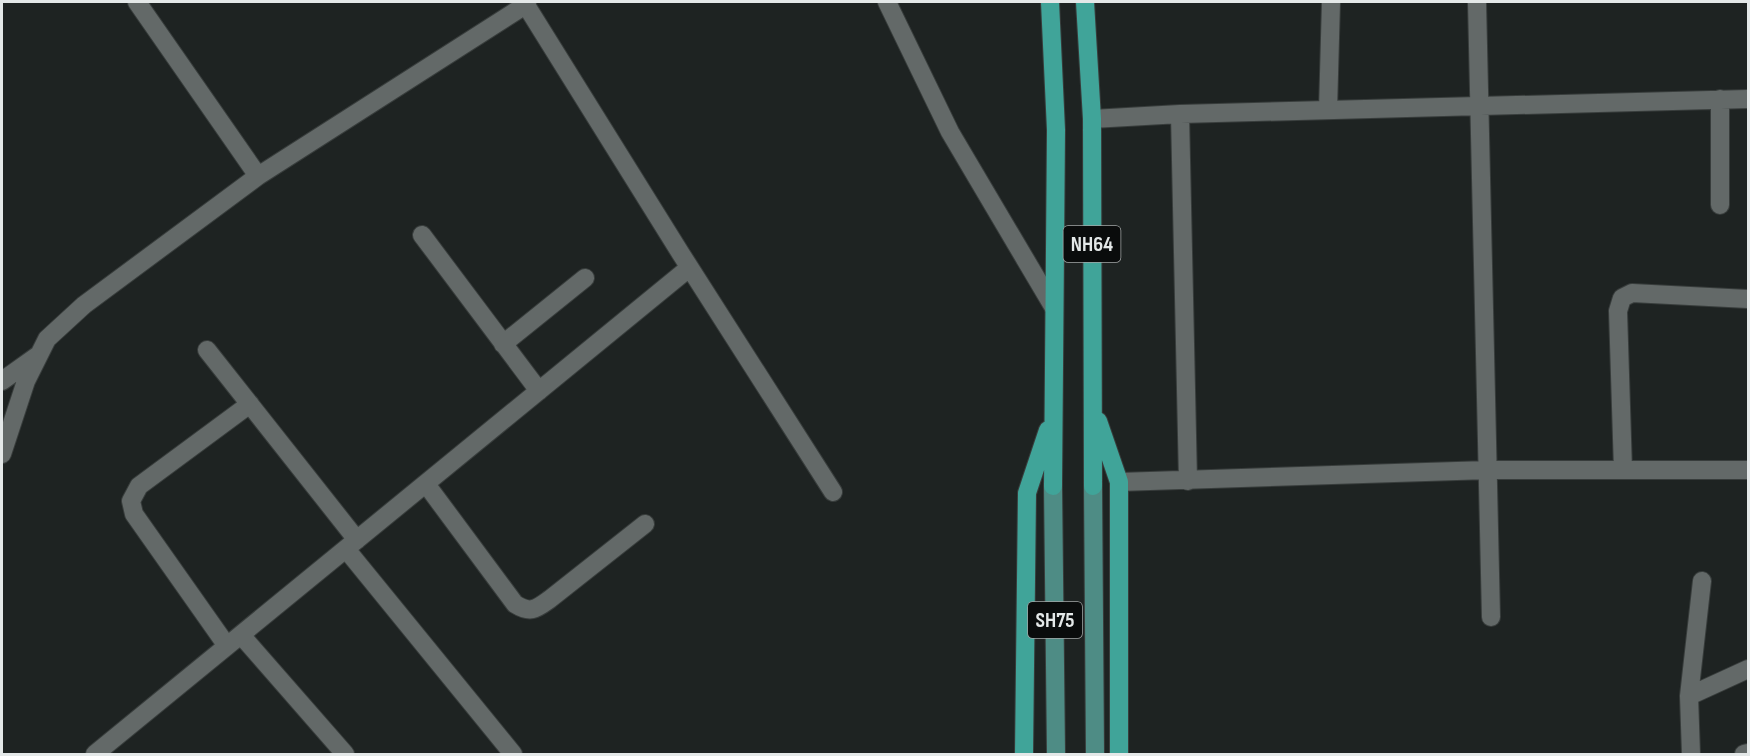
<svg xmlns="http://www.w3.org/2000/svg" width="1750" height="756" viewBox="0 0 1750 756" font-family="'Sofia Sans Condensed',sans-serif">
<style>
.lines{fill:none;stroke-linecap:round;stroke-linejoin:round}
.minor-casing{stroke:#383d3c;stroke-width:20}
.major-casing{stroke:#383d3c;stroke-width:20}
.highway-casing{stroke:#383d3c;stroke-width:20}
.minor{stroke:#636968;stroke-width:18}
.major{stroke:#4e8c85;stroke-width:18}
.highway{stroke:#40a499;stroke-width:18}
.labels{text-anchor:middle;stroke-width:4.5;stroke-linejoin:round;paint-order:stroke}
.shield{fill:#0a0c0c;stroke:#a3a6a6;stroke-width:1.5}
.shield-label{font-size:21px;font-weight:bold;fill:#e4e8e8}
</style>
<rect width="100%" height="100%" fill="#1e2322"/>
<g class="lines">
<defs>
<path id="minor" d="M137,2L258,176
M524,2L681,254L833,492
M887,2L950,132L1054,308
M1477,2L1491,617
M1720,99V205
M1328,110L1331,2
M1180,114L1188,481
M1092,119L1180,114L1748,99
M422,235L539,391
M503,344L585,278
M207,350L357,540
M2,381L37,356
M2,454L26,381L47,339L84,305L258,176L527,4
M1623,470L1618,311L1622,298L1632,293L1748,299
M1119,482L1488,470H1748
M426,484L515,604C531,614 536,609 550,599L645,524
M346,549L513,754
M241,635L345,754
M227,646L134,514L131,501L139,486L250,404
M1689,696L1748,669
M95,754L689,268
M1691,754L1689,696L1702,581
M1744,754L1748,753"/>
<path id="major" d="M1053,486L1056,754
M1093,486L1095,754"/>
<path id="highway" d="M1050,2L1056,130L1053,486
M1085,2L1092,119L1093,486
M1098,421L1119,482V754
M1024,754L1027,493L1048,430"/>
</defs>
<use href="#minor" class="minor-casing"/>
<use href="#major" class="major-casing"/>
<use href="#highway" class="highway-casing"/>
<use href="#minor" class="minor"/>
<use href="#major" class="major"/>
<use href="#highway" class="highway"/>
</g>
<g class="labels">
<g class="shield">
<rect x="1063.5" y="226" width="57" height="36" rx="4.5"/>
<rect x="1028" y="602" width="54" height="36" rx="4.5"/>
</g>
<g class="shield-label">
<text x="1092" y="251">NH64</text>
<text x="1055" y="627">SH75</text>
</g>
</g>
<rect width="1750" height="756" fill="none" stroke="#e4e8e8" stroke-width="6"/>
</svg>
